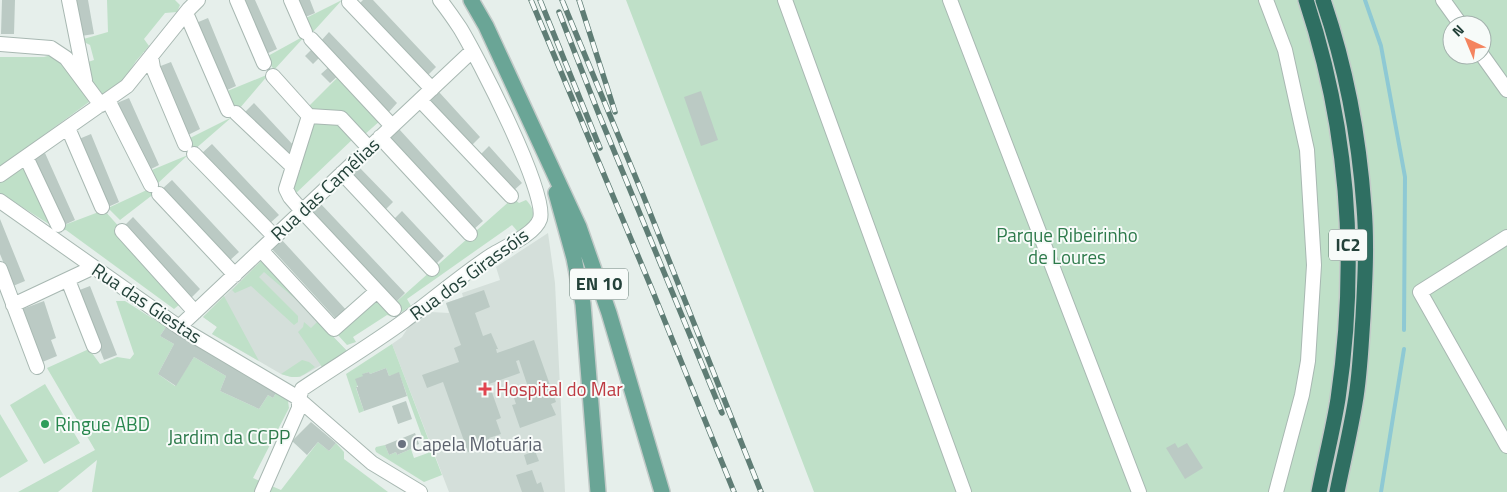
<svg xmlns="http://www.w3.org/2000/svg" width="1507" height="492" viewBox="0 0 1507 492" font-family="'Titillium Web',sans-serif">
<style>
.built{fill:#d4dfda}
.green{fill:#bfe0c8;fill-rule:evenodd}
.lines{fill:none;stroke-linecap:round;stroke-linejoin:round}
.stream{stroke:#8ec9d4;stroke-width:4}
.building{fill:#bbcac4}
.minor-casing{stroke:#a8b8b2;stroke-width:16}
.major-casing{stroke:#c2cac8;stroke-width:18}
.highway-casing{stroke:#c2cac8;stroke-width:18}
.minor{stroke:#fff;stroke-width:14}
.major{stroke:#6aa596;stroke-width:15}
.highway{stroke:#2f6f62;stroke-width:15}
.rail-casing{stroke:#5f7d75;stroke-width:5.5}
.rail{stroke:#f7fbf9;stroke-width:4;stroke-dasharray:11;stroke-linecap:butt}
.health-dot{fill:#e0444e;stroke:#f7fbf9;stroke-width:2}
.leisure-dot{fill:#2e9e5b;stroke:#f7fbf9;stroke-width:2}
.worship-dot{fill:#6b7280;stroke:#f7fbf9;stroke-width:2}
.labels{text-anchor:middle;stroke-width:4;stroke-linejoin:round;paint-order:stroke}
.shield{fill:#f7fbf9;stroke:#637a73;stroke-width:1}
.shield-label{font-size:18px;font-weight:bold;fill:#24423a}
.street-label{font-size:19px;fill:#24423a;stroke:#f7fbf9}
.park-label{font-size:19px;fill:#2d7a4b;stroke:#f7fbf9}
.health-label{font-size:19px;fill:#be3a42;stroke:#f7fbf9;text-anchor:start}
.leisure-label{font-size:19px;fill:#27864d;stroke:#f7fbf9;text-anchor:start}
.worship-label{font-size:19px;fill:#5b616d;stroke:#f7fbf9;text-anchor:start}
</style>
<rect width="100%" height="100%" fill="#e6efeb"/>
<path class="built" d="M548,233L555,283L565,492H449L392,344L402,337L409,326L431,312L449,313L446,303L463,297L462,293L500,280L496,267Z
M261,261L347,351L300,377H291L281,374L212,334L217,327L203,317Z"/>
<path class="green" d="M107,0H175L180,5L177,12L165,13L144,39L149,46L136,61L123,81L103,95L88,76V62L94,60L90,45L80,40L108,32Z
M342,0L312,33L304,19Z
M626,0H1507V492H814ZM1452,25H1482V55H1452Z
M306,35L274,70L266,57Z
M51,55L62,61L89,102L0,167V57H44Z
M269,74L233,116L225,92Z
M341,74L381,120L364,135L313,111L309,106Z
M232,117L194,150L186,140Z
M311,118L339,120L355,137L293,196V170Z
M188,155L156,185L147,172Z
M26,162L52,226L0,193V179Z
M151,185L155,193L120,220L108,208L149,189Z
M513,198L519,203L526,200C540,214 531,223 519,233L512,225L407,299L411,306L394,317L387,315L353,337L356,342L347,345L337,334L382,294L395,303Z
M104,210L185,300L174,309L66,230L59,231V227Z
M261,261L299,302L264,272L259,277L298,316V322L294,325L251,286L235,293L232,290Z
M224,296L259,361L212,334L217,327L203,317Z
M116,301H125L166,327L160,336L174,344L158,374L175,386L194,357L226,376L220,391L259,409L268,395L273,398L276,393L288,401L289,408L253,478L281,490L318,442L329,451L336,443L344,452V459L388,492H92L97,460L58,492H18L95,450L47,368L89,349L100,364L117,357L130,359L134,354Z
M318,321L347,351L322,367L298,332L303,327L304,322L311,328Z
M392,344L442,475L424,482L376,452L375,449L376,447L385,445L389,455L396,452L397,455L411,449L414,458L428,453L399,373L389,376L386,368L370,374L369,372L363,374V376L356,388L364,411L359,413L346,374Z
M302,360L309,362L315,367C301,377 298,380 281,374Z
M45,384L80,443L44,464L10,405Z
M0,414L28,461L0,478Z"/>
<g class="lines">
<path class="stream" d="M1365,0L1381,46L1405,177L1404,330
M1381,492L1404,349"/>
</g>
<path class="building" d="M2,0H15L14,34H1Z
M74,0H88L94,34L81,36Z
M241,0H255L277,49L266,54Z
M295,0H310L315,13L303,18Z
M363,0H373L436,67L427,76L359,4Z
M208,18L236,86L225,91L196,23Z
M329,32L397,103L388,113L320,42Z
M314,47L322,55L313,64L305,56Z
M171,62L200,129L188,135L158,67Z
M331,65L340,74L330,83L321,74Z
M701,91L718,140L701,146L684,97Z
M439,92L480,137L471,146L430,101Z
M129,98L159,165L147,171L117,103Z
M254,103L295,147L286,156L245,112Z
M399,129L483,221L473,230L388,138Z
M91,134L119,202L108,207L79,139Z
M212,144L279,215L269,224L202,153Z
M489,146L522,183L513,191L480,155Z
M45,153L75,220L62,226L33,158Z
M359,167L393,202L384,211L350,175Z
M172,180L239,252L229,261L162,189Z
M320,203L405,293L395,303L310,212Z
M402,211L444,256L435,265L393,220Z
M133,217L200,289L191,298L124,226Z
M0,219L25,281L13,286L0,254Z
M281,239L348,312L338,321L271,248Z
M90,286L117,355L104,360L77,291Z
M484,290L490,307L475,313L483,336L491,333L498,349H496L497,353L534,340L556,402L551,404L556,415L520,428L512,405L516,404L511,389L527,384L519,360L516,361L520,373L489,384L501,418L496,420L501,434L489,438L491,443L468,452L443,382L427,388L422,375L459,362L454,348L461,345L446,303Z
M44,301L56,338L51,340L57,356L40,363L20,310Z
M166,327L276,393L273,398L268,395L259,409L220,391L226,376L194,357L176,386L158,374L174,344L160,336Z
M386,368L389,376L399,372L407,396L364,411L356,387H358L355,379L363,376L362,374L369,372L370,374Z
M406,401L412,419L398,424L392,406Z
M311,422L336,443L329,451L318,442L307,455L292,441Z
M415,433L419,444L411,447V449L397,455L396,452L389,455L385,445Z
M1175,443L1178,448L1187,443L1203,468L1185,479L1166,448Z
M535,451L539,461L527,465L524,455Z
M532,470L537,484L541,482L544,492H522L516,475Z"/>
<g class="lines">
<defs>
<path id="minor" d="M69,0L85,80
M237,0L264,63
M291,0L305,32
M785,0L964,492
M950,0L1139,492
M1266,0L1285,50L1307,150L1314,265L1308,361L1302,395L1276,492
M1443,0L1461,25
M349,2L432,89
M186,13L228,110
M311,39L392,126
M0,44L51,48L66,58L101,105
M1482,55L1507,90
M151,56L153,68L185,144
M273,76L309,116
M108,100L151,185
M420,100L511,196
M236,113L293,167
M68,128L102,207
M380,137L470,234
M369,148L341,118L309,116L286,189L290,197L302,211L394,309
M194,154L275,237
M26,157L58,225
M342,173L432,269
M0,175L127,86L189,9L198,0
M159,194L235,275
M0,201L179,327L295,396L372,463L420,492
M122,231L195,312
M1507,237L1420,292L1507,446
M261,250L334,329L377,291
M0,269L37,367
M68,280L94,346
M13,305L94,267
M179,327L472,51
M262,492L299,408V398L302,389C336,366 371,345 404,321C433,300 461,275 492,255C505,247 535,234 540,219C548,193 477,56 460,28C454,19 447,9 440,0"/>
<path id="major" d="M471,0L486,26L579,227L609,313L662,492
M556,193L574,258L583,304L598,492"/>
<path id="highway" d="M1306,0C1349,130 1358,264 1338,399C1333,430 1325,461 1319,492
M1323,0C1346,67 1359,137 1364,207C1367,243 1365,280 1363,317C1361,345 1360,375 1355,403C1350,433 1343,462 1337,492"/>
</defs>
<use href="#minor" class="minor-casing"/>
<use href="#major" class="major-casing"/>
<use href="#highway" class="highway-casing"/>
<use href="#minor" class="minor"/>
<use href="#major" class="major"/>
<use href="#highway" class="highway"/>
<defs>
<path id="rail" d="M531,0L651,287L734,492
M540,0L600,148
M562,0L643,195L761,492
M579,0L615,112
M559,12L598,112L722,413"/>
</defs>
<use href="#rail" class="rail-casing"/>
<use href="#rail" class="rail"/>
</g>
<path class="health-dot" d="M482.5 381.5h5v5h5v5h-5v5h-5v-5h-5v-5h5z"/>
<circle class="leisure-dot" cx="45" cy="424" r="5"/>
<circle class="worship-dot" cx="402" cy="444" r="5"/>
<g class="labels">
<g class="shield">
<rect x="1329" y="229.5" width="38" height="31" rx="4"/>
<rect x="570" y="268.5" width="58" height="31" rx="4"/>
</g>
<g class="shield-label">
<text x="1348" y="251">IC2</text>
<text x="599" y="290">EN 10</text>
</g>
<g class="street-label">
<text transform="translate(325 189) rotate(-43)" y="7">Rua das Camélias</text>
<text transform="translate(469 274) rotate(-36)" y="7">Rua dos Girassóis</text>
<text transform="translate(147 303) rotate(34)" y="7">Rua das Giestas</text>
</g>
<g class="park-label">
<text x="1067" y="242">Parque Ribeirinho<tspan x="1067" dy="22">de Loures</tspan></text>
<text x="229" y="444">Jardim da CCPP</text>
</g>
<g class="health-label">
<text x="496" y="396">Hospital do Mar</text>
</g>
<g class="leisure-label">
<text x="55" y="431">Ringue ABD</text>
</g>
<g class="worship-label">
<text x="412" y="451">Capela Motuária</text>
</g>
</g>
<g transform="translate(1467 40) rotate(316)"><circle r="24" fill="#f7fbf9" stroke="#a3b1ad"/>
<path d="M0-4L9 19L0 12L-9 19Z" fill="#f4845f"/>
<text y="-8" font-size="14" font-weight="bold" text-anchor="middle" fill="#24423a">N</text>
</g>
</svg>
